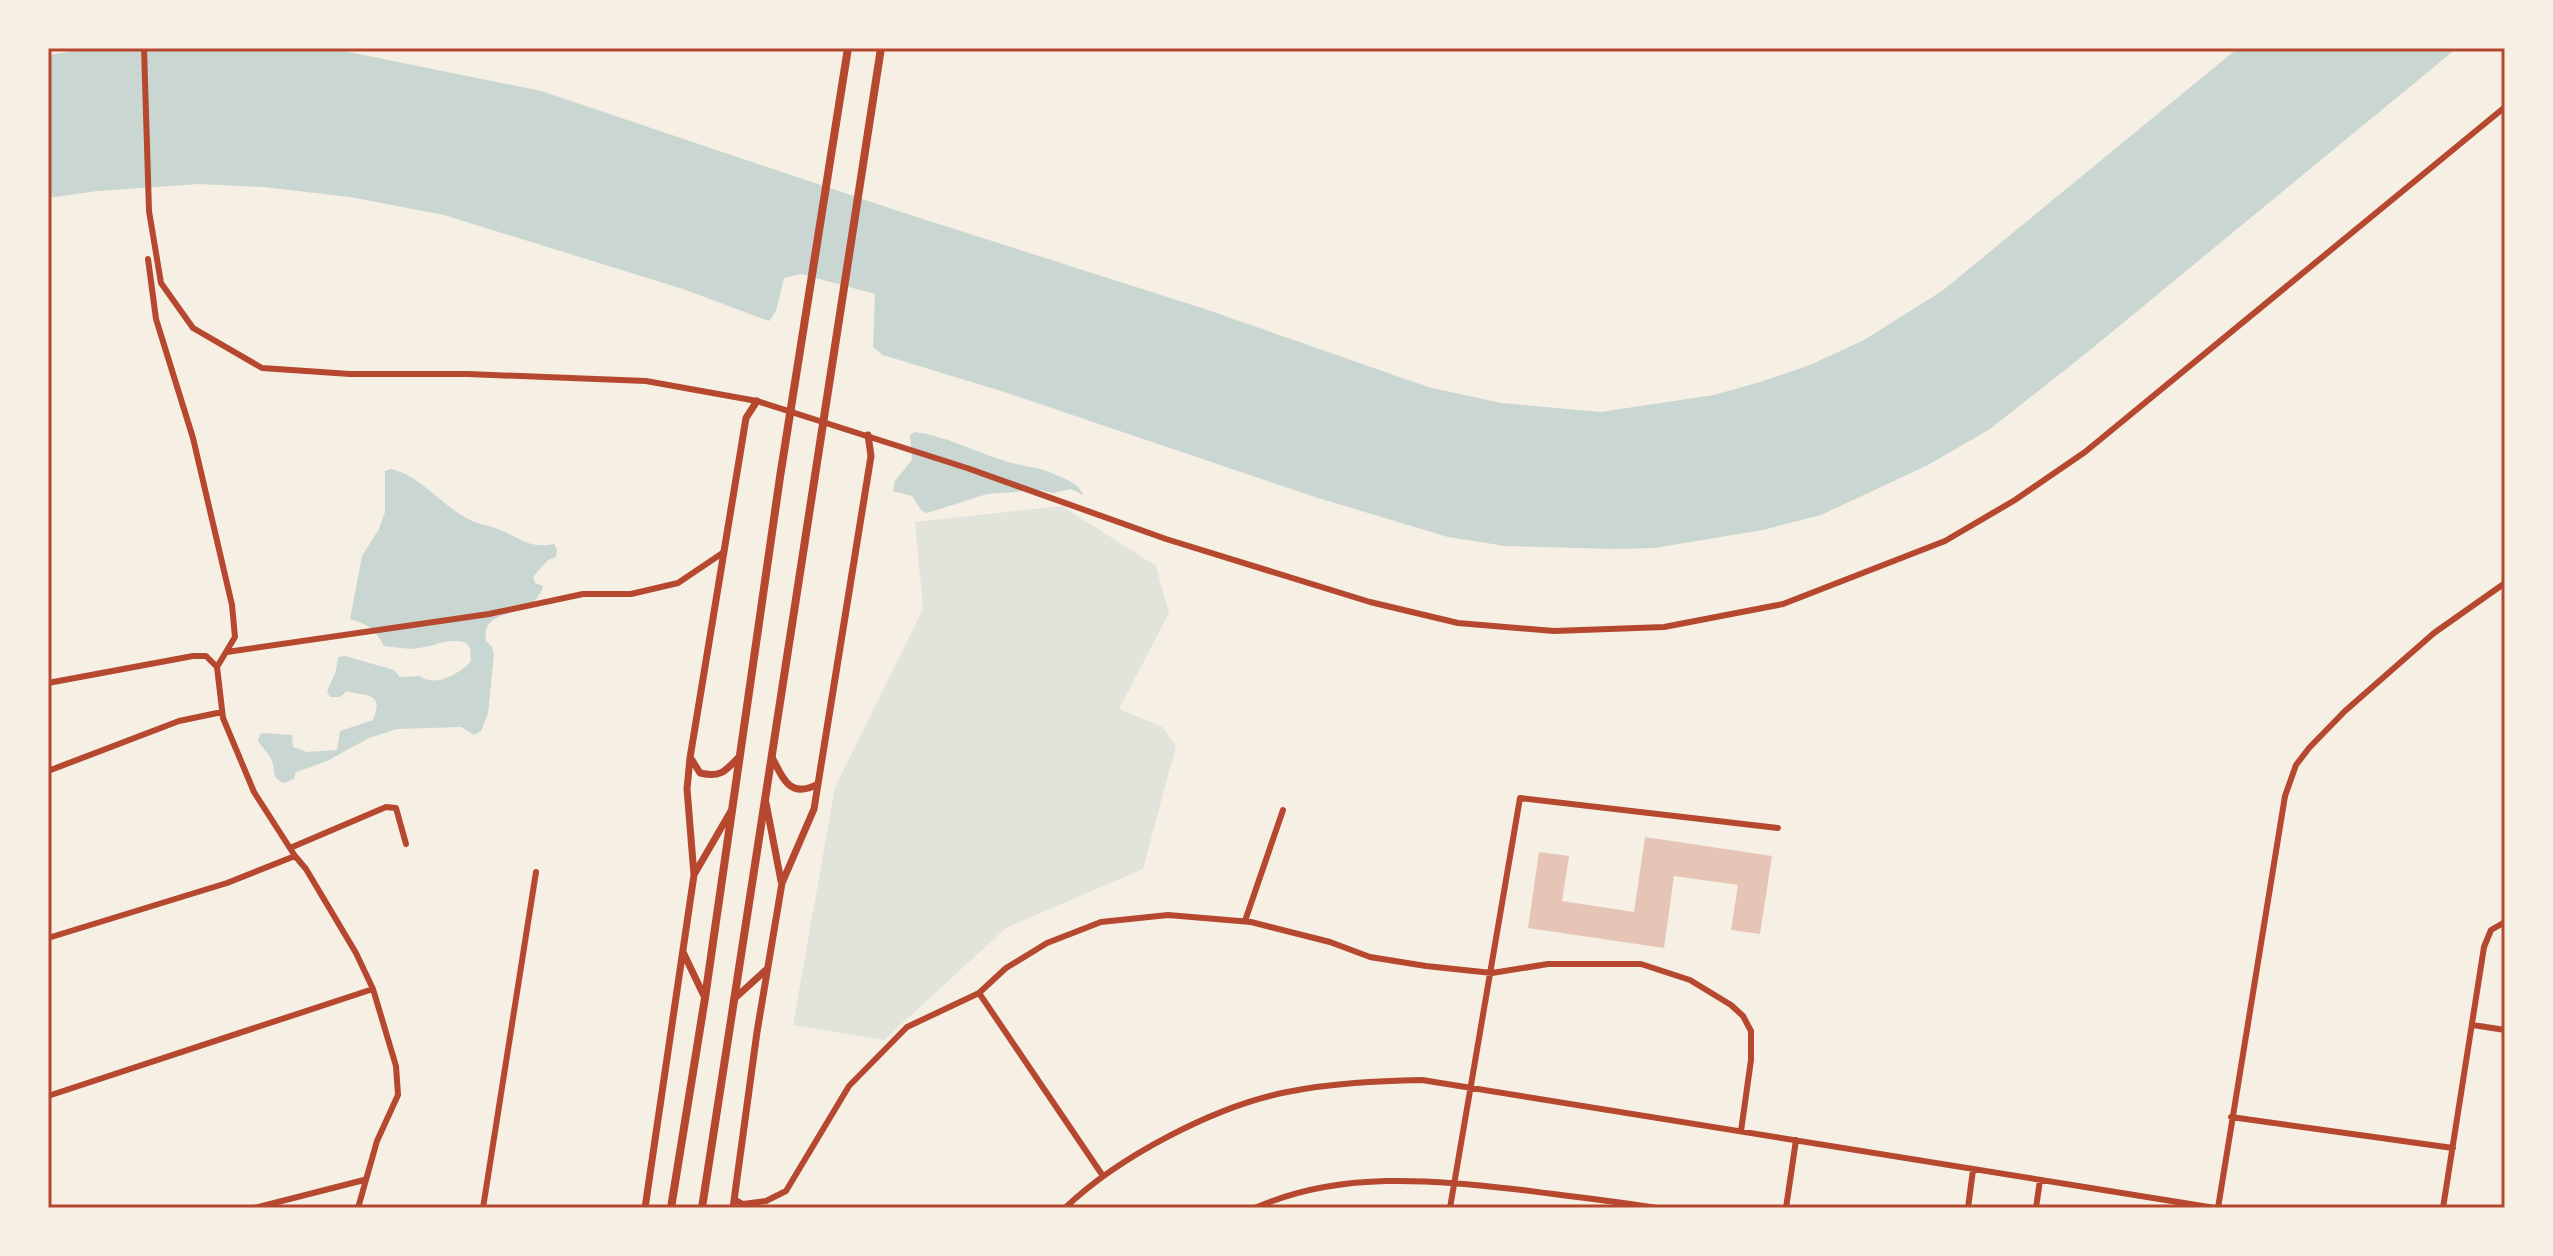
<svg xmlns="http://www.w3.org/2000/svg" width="2553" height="1256" viewBox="0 0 2553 1256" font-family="Inter,sans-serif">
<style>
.green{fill:#e2e4dc}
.water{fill:#c9d6d2}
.building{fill:#e6c5b7}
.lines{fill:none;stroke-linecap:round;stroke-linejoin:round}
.minor{stroke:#b5482f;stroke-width:6}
.tertiary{stroke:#b5482f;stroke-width:7}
.secondary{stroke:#b5482f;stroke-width:8}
.neatline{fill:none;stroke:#b5482f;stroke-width:3}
</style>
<rect width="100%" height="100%" fill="#f6efe4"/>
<path class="green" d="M1062,506L1156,566L1169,613L1119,709L1162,727L1176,746L1143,869L1006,928L884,1040L793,1025L835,787L923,609L915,522Z"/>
<path class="water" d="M96,48H329L541,91L901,212L1208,310L1428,387L1501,403L1601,412L1714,395L1760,382L1810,365L1864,340L1942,291L2238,48H2457L2084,355L1990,429L1928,465L1821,515L1763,530L1654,548L1615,549L1505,546L1448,537L1315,497L1001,391L883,355L873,347L875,294L801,274L784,278L776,311L769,321L683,289L444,215L350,197L263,187L199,184L97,191L48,198V55Z
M915,432C946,436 975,452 1005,461C1020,466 1039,467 1054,474C1065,479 1079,483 1083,495L1071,489L1053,493L1040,490L987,494L927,513L921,510L912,496L893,491L895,481L912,460L910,435Z
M391,469C420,475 443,507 470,520C480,525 490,525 500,530C521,538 529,549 554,544L557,549L556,557L548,560L533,577L535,583L543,586C532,624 480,603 486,641L492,647L494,655L488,713L481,731L474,735L461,727L397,729L369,738L327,761L296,772L294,779L284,783C269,777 277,770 271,759C268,753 262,747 258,741L259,736L262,733L292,735L293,747L307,752L337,750L340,731L373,720C385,691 365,697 347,691L340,697H330L327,691L336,671L338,657L345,656L394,670L400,677L420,676C435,688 461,673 471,661L470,648L466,643C448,637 436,646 419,648C407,650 395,647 384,646C376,630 368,624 350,619L362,556L379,529L385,512V471Z"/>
<path class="building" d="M1645,837L1772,856L1760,934L1731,930L1738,885L1674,876L1664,948L1528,928L1539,852L1569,856L1562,901L1634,912Z"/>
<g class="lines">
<path class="minor" d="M144,48L149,211L161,283L193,328L262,368L350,374H468L646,381L757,401L967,468L1166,539L1370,602L1458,623L1554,631L1664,627L1783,604L1945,541L2015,500L2085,452L2505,107
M148,259L156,319L193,438L232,605L235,637L217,667L223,718L254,792L295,856L306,869L356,953L373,989L396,1066L398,1095L377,1141L358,1208
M227,652L489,614L583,594H631L678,583L724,552
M48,683L193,656H206L217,667
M48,771L179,721L222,712
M290,848L386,807L396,808L406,844
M1245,921L1283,810
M48,938L227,883L295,856
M979,993L1103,1176
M2473,1025L2505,1030
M48,1096L373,989
M2231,1117L2453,1148
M734,1199L743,1204L766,1201L786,1191L849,1086L907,1027L979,993L1006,968L1047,943L1101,922L1168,915L1251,922L1330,942L1370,957L1426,966L1492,973L1548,964H1641L1690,980L1731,1005L1743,1016L1751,1031V1060L1741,1131
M254,1208L364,1180
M483,1208L536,872
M1065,1208C1118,1157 1215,1106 1287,1092C1332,1083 1377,1081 1422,1080L2215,1208
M1255,1208C1340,1170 1432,1180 1522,1190C1567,1196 1612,1201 1657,1208
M1450,1208L1520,798L1778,828
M1786,1208L1796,1140
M1968,1208L1973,1170
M2036,1208L2040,1180
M2218,1208L2285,796L2296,765L2309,748L2345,711L2434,633L2505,583
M2443,1208L2484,947L2491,930L2505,922"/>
<path class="tertiary" d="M772,757C783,779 790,799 818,784
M692,760L700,773C721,778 725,771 739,757
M766,803L781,881
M695,873L731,811
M683,952L705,998
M734,999L767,969
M645,1208L694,875L687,789L690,758L746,418L757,401
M733,1208L757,1032L782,883L814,809L818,784L871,456L868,435"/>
<path class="secondary" d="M671,1208L705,998L780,477L848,48
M702,1208L881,48"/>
</g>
<rect width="2553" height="1256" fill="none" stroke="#f6efe4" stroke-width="100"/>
<rect x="50" y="50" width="2453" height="1156" class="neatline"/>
</svg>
